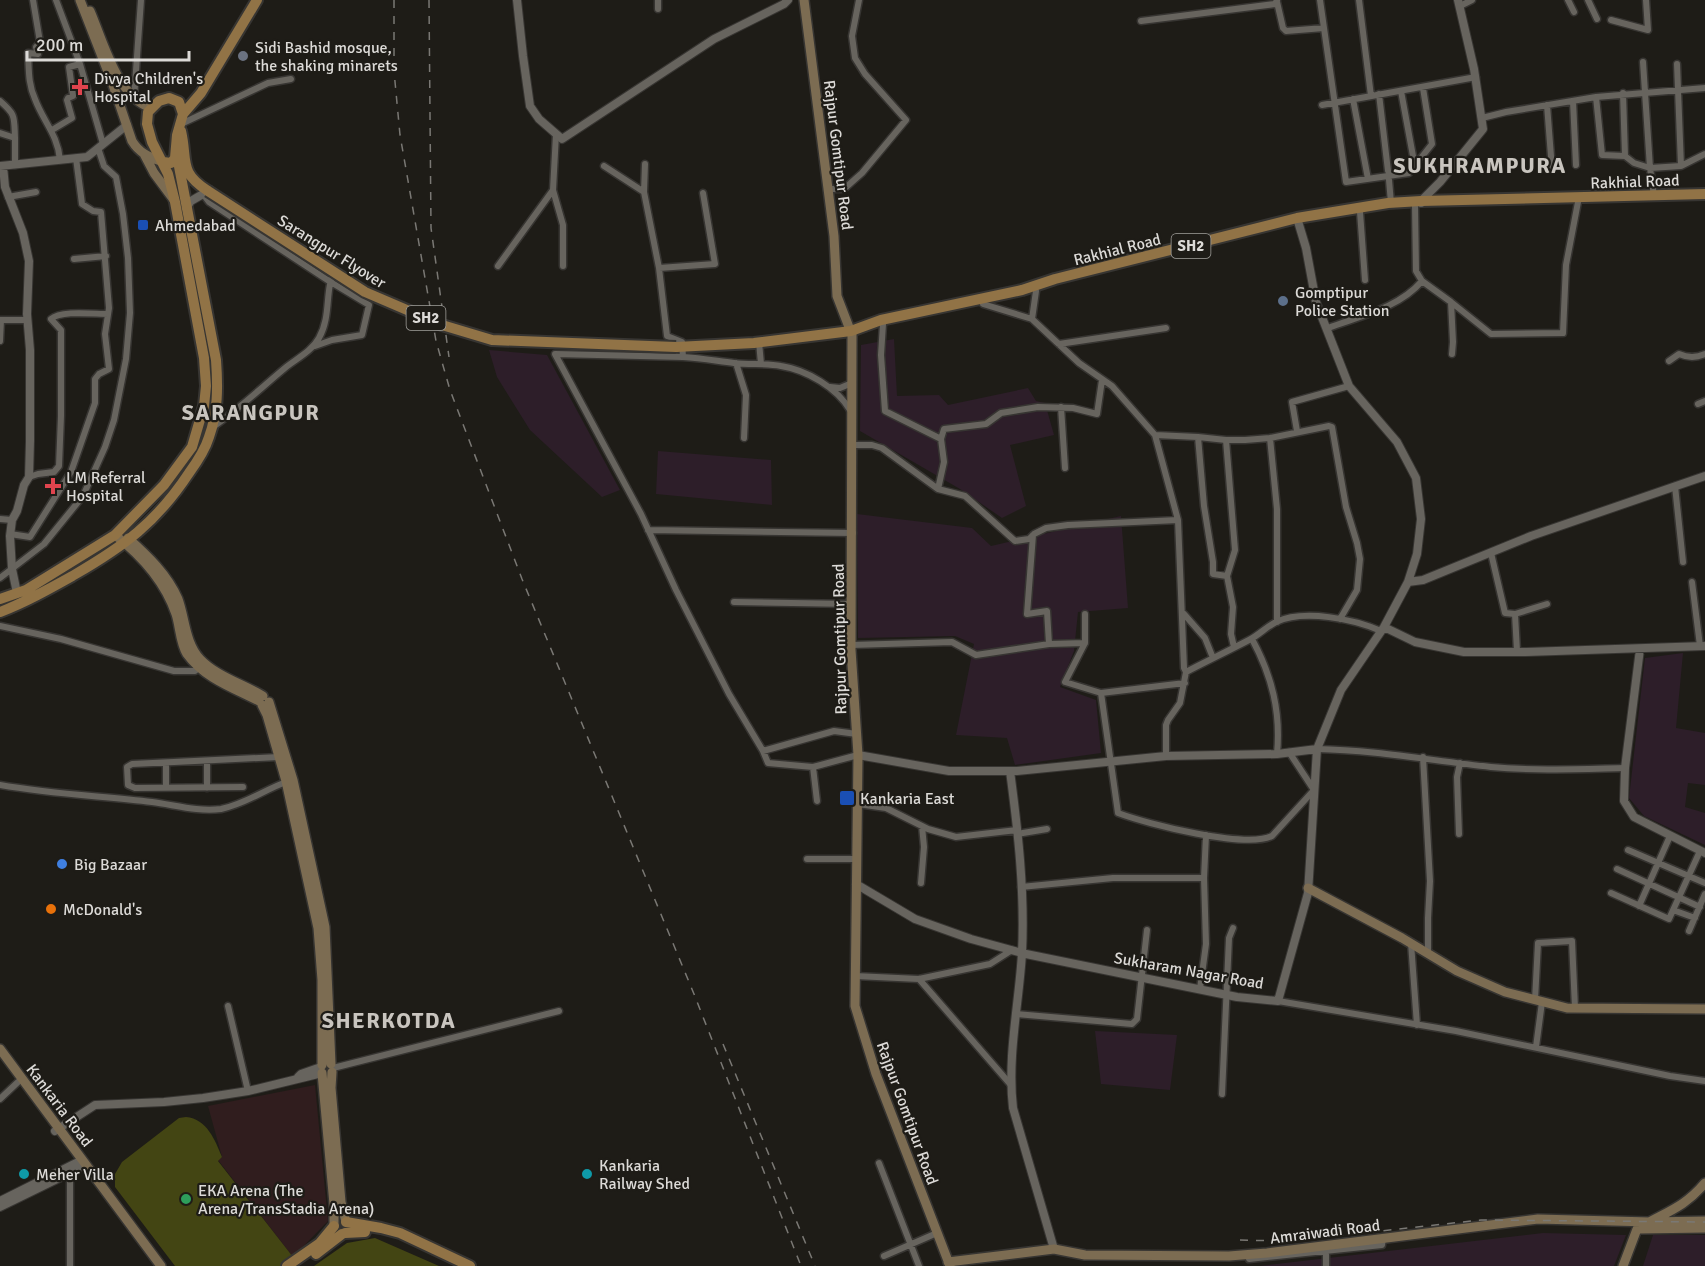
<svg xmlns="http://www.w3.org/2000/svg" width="1705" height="1266" viewBox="0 0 1705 1266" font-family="Signika,sans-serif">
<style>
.industrial{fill:#2d1e29}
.education{fill:#301d1e}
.green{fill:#434513}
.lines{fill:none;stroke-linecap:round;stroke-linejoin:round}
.minor-casing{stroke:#373532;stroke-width:9}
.tertiary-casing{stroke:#373532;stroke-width:10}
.secondary-casing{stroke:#373532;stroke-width:12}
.primary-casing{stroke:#373532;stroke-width:14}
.minor{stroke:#67645e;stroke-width:6}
.tertiary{stroke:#67645e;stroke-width:8}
.secondary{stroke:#7c6c52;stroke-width:9}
.primary{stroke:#917346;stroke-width:10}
.rail{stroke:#7a7874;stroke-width:1.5;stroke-dasharray:8 8;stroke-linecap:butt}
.primary-bridge-casing{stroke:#373532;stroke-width:14;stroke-linecap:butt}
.primary-bridge{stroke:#917346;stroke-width:10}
.worship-dot{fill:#6b7280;stroke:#1e1c17;stroke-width:2}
.health-dot{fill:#e0444e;stroke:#1e1c17;stroke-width:2}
.transit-dot{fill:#1a4fb4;stroke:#1e1c17;stroke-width:2}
.service-dot{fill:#5c6f8a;stroke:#1e1c17;stroke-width:2}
.shop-dot{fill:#3f7fe0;stroke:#1e1c17;stroke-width:2}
.food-dot{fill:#e8710a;stroke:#1e1c17;stroke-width:2}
.culture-dot{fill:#0f9aa8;stroke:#1e1c17;stroke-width:2}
.leisure-dot{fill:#2e9e5b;stroke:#1e1c17;stroke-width:2}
.labels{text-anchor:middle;stroke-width:4.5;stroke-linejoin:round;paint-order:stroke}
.shield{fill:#1e1c17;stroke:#a3a19d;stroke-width:1.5}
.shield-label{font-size:15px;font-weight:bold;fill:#dcdad7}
.poi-label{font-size:16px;fill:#dcdad7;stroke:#1e1c17;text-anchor:start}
.street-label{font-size:16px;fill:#dcdad7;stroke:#1e1c17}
.district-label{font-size:22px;font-weight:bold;letter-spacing:1.5px;fill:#c9c5bf;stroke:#1e1c17}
</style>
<rect width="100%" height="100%" fill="#1e1c17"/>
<path class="industrial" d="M894,339L897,396L939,395L948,405L1028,388L1036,401L1045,403L1054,435L1010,445L1026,506L1002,518L960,489L860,431L861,345Z
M489,350L547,355L620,490L602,497L530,430L497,377Z
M658,451L771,460L772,505L656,494Z
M857,514L972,528L991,546L1121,516L1128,608L1078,612L1074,651L1060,687L1096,700L1101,753L1015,765L1007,738L956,735L974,644L955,636L858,638Z
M1683,653L1676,728L1705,733V785L1688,783L1685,807L1705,813V845L1644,816L1629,798L1645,658Z
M1095,1031L1177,1035L1170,1090L1101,1084Z
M1543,1233L1626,1235L1614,1266H1260Z
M1653,1235H1705V1266H1643Z"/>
<path class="education" d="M315,1085L328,1221L293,1257L218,1160L222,1157L208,1106Z"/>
<path class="green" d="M186,1117C207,1119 215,1140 222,1157L218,1161L293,1257L281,1266H175L115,1187V1174L122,1162L179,1118Z
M375,1238L439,1266H314L347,1243Z"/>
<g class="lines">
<defs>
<path id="minor" d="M33,0L40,42L36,47L38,54L28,53C29,69 28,84 35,99C43,121 58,135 60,160
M56,0L80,64
M658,0V9
M1320,0L1346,182L1409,173L1432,144L1423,88
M1359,0L1371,96
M1568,0L1574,12
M1588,0L1597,19
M1277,2L1283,28L1286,31L1324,28
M1460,6L1472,0
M1611,20L1648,30L1646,0
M1141,21L1275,4L1277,0
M1643,62L1650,168L1654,196
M1677,64L1681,166
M1401,91L1415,167
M1623,93L1625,156
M1379,94L1388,171
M1596,97L1602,155L1625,156L1634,163L1650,168L1681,166L1705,154
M134,99L141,0
M1353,99L1368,179
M0,101C16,115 14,116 15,138
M1573,101L1576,165
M1322,105L1476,77
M1547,105L1552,169
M1482,118L1506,112L1596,97L1705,88
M181,124L268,83L291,79
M52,130L72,118L67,100L68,98L73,96L69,67L80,64L103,144
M0,133L15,138V165
M604,166L644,192L659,268
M1389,180L1391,203
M827,189H844L862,173L906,120L865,74L855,58L852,36L859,0
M553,190L563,225V266
M644,192L645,164
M703,193L715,264L659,268L667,336L682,342L683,357C701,358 717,361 734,363C750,365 766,363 781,366C807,370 837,388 850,410
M203,194L209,202L329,281L369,305L362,335L332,340L315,346
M8,197L36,192
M1415,205L1416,271L1422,281L1451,302L1453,342L1452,354
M1360,212L1365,280
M74,259L106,256
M498,266L553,190L556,134
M1451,302L1491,334L1563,333L1566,265L1578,202
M983,304L1032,319L1079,363L1112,386L1155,435L1178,520L1184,668L1186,672
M1032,319L1036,291
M0,320H27
M883,324L881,355L885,411L941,439L944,462L938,489
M1328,328C1360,316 1399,308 1422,281
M0,341L1,320
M759,342L761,364
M1059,344L1166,328
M683,357L555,354L641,514L676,590L729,694L763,751L834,731L857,734
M1669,361L1679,354C1688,358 1696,358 1705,354
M736,363L746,395L744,438
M830,387L840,388L852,383
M1698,404L1705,401
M1061,407L1065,468
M213,427C239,409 261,388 285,368C296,359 312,351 319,338C332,315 324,289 335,271
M1297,431L1292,402L1349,386
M1155,435L1198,437L1204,506L1213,562V574L1227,576L1233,607L1231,634L1234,647
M1198,437L1226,440
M941,439L944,429L986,424L1001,413L1038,407L1073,408L1097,414L1102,380
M852,445H872L882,448L938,489L965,496L1015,541L1029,539L1034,534L1046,528L1068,525L1178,520
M29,477L38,474L54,472L59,466L61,416V330L51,319C61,310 93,314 108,314
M1675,486L1683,562
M0,519L12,520
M648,530L853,533
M10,534L30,537L71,472L95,403V379L99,374L109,369L105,334L109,308L101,212L93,211L82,204L76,158
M1033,535L1027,614L1047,611L1049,644L1085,643
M1491,553L1505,613L1515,614L1547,604
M1227,576L1235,550L1226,440H1245L1270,438
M0,578L44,544L83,496L105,447L114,420L126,359L130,313L128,258L123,214L116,177L104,166L98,148
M1692,582L1700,646
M734,602L852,604
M1085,614V643L1065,682L1101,693L1118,813C1147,824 1246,849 1272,836L1314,790L1289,752
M1184,614L1205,638L1213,658
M1515,614L1517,651
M1277,622V509L1270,438L1329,426L1332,427L1346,507L1357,543L1360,559L1357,590L1340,619
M0,626L61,639L174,671H195L201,666
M1252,639C1272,676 1281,712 1277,754
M851,645L952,642L976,655L1049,644
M1101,693L1185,683
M1317,749C1376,750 1433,761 1491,767C1535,771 1580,769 1625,768
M763,751L768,763L813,767L817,801
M1166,756V725L1168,720L1180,703L1186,672C1207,661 1228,651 1249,640C1259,635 1266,627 1276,622C1304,609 1354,619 1381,631
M1423,757L1430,881L1428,918V954
M207,762V788
M166,763V787
M813,767L858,755
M0,785C50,794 101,796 152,802C175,805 198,812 221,809C246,804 265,789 289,781
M243,787L135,788L128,785L127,767L132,764L279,757
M858,804L886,808L928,829L956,837L1017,830
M1017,834L1047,829
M1459,834L1457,777L1460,763
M1628,850L1705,883
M807,859H857
M1617,869L1700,907
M921,883L924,847L922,826
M1021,887L1113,878H1204L1206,835
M1611,893L1669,919L1700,851
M1639,906L1670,836
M1673,910L1695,918
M1689,931L1705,894
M1411,943L1417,1025
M855,976L919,979L990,964L1012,950
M919,979L1011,1085
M1200,989L1206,944L1204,878
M1535,1000L1538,943L1572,941L1575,1008
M1278,1001L1456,1031L1670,1076L1705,1081
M228,1006L248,1091
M1016,1014L1132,1024L1137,1019L1147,930
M1536,1047L1542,1002
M333,1068L559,1011
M1222,1094L1229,938L1233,928
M0,1099L18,1082
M879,1163L919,1266
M69,1175L70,1181V1266
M1248,1254L1249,1259L1382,1245L1383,1238
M884,1256L937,1233
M1326,1266V1251"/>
<path id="tertiary" d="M517,0L523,56L530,106L539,119L562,139L714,39L784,4L788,0
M0,166L87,157L127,125
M3,166L5,187L23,233L29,261L27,314L30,350V441L29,477L24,485L17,511L12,520L10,536L12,569L17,593
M1421,203V201L1440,182L1483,129L1474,69L1458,0
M186,208L191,201L203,194
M1297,218L1306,248L1316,302L1349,386L1397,442L1416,478L1421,519L1417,554L1408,582
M1384,627L1415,642L1464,652H1526L1705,646
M1640,649L1625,768L1624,801L1634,817L1705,853
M858,755L949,771H1017L1166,756L1277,754L1317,749
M1010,771C1018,831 1025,892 1022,953C1019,1004 1007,1056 1013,1108L1054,1249
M856,884L915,919L971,939L1026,954L1237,997L1278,1001L1308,893L1317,749L1341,690L1384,627L1408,582L1423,580L1531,536L1705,476
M298,1077L301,1074L321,1067
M55,1131L95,1105L164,1102L203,1098L248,1091L322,1073
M0,1201L82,1160
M0,1207L86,1165"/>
<path id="secondary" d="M80,0L112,82L132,141C140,154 150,157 163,162
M804,0L834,236L837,296L852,335L851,650L858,755L855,1006L876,1074L950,1266
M90,11C103,41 117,97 151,108
M144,154L154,173L174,200
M115,535C142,556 165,582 176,614C180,626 180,643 187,654C204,678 233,688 259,701
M128,538C147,555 168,575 178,599C185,618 185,643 200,659C216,676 243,684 263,696
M269,702L293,780L325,927L331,1064
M262,705L267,715L286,781L318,928L322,980V1065
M1308,888L1402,938L1457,971L1505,992L1567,1008L1705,1009
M0,1049L161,1266
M332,1072L331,1088L341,1202L346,1222
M322,1073L334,1204V1226
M1639,1229L1705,1228
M948,1262L1054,1249L1085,1255L1229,1256L1267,1253L1538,1219L1650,1222L1705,1221
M1623,1266L1637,1229C1665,1212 1683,1209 1705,1183"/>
<path id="primary" d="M183,114L201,93L257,0
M181,131C188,161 178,172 208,191
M676,347L754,343L851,331L881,320L1022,290L1055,279L1297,218L1388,203L1421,201L1705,194
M0,599L26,590L115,535L164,485L192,447L204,406L206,386L204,358L175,202L168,174L152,142L147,124L148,112L159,101L169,98L179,102L183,114L177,135L175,158L171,163L163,162
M0,612C26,602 49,589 74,575C124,546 156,523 189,473C197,462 205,450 209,437C218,412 218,387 216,360L177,156
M346,1222L381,1228L400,1233L470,1266
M345,1233L365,1232
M316,1254L342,1234
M287,1266L320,1243L334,1226"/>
</defs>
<use href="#minor" class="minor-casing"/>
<use href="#tertiary" class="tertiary-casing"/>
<use href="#secondary" class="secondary-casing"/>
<use href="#primary" class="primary-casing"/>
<use href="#minor" class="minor"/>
<use href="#tertiary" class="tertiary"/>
<use href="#secondary" class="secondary"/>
<use href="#primary" class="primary"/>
<path class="rail" d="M394,0V71L400,135L436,341L450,390L522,579L694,994L801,1266
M429,0L431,228L449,357
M723,1044L815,1266
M1240,1240L1282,1241L1308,1239L1481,1220L1705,1222"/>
<defs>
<path id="primary-bridge" d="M208,191L365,292L442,325L492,340L676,347"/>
</defs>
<use href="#primary-bridge" class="primary-bridge-casing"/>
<use href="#primary-bridge" class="primary-bridge"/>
</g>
<circle class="worship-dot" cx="243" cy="56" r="6"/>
<g class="health-dot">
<path d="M77 78h6v6h6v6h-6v6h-6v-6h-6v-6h6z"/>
<path d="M50 477h6v6h6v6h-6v6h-6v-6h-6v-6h6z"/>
</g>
<g class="transit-dot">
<rect x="137" y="219" width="12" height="12" rx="3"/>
<rect x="839" y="790" width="16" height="16" rx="3"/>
</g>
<circle class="service-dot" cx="1283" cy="301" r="6"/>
<circle class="shop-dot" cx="62" cy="864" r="6"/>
<circle class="food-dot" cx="51" cy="909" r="6"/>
<g class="culture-dot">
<circle cx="24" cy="1174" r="6"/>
<circle cx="587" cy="1174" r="6"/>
</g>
<circle class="leisure-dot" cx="186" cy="1199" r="6"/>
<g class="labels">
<g class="shield">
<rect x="1171.5" y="234" width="39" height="24" rx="4.5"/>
<rect x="406.5" y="306" width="39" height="24" rx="4.5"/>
</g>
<g class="shield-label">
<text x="1191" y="251">SH2</text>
<text x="426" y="323">SH2</text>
</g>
<g class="poi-label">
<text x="255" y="53">Sidi Bashid mosque,<tspan x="255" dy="18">the shaking minarets</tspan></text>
<text x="94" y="84">Divya Children's<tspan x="94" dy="18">Hospital</tspan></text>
<text x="155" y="231">Ahmedabad</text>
<text x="1295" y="298">Gomptipur<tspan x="1295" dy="18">Police Station</tspan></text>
<text x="66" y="483">LM Referral<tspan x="66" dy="18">Hospital</tspan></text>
<text x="860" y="804">Kankaria East</text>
<text x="74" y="870">Big Bazaar</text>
<text x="63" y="915">McDonald's</text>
<text x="599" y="1171">Kankaria<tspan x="599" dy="18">Railway Shed</tspan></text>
<text x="36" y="1180">Meher Villa</text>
<text x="198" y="1196">EKA Arena (The<tspan x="198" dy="18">Arena/TransStadia Arena)</tspan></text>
</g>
<g class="street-label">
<text transform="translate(839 155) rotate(83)" y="6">Rajpur Gomtipur Road</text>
<text transform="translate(1635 181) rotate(-2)" y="6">Rakhial Road</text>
<text transform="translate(1117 249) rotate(-14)" y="6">Rakhial Road</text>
<text transform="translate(332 251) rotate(32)" y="6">Sarangpur Flyover</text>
<text transform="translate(839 639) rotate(-91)" y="6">Rajpur Gomtipur Road</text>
<text transform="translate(1189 970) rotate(10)" y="6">Sukharam Nagar Road</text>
<text transform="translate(60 1105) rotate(53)" y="6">Kankaria Road</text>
<text transform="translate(908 1113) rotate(70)" y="6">Rajpur Gomtipur Road</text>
<text transform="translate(1325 1231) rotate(-7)" y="6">Amraiwadi Road</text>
</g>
<g class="district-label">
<text x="1480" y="173">SUKHRAMPURA</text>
<text x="251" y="420">SARANGPUR</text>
<text x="389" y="1028">SHERKOTDA</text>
</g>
</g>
<path d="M27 51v9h162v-9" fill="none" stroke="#dcdad7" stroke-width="3"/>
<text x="36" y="51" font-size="18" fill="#dcdad7" stroke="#1e1c17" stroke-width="4.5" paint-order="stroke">200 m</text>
</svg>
